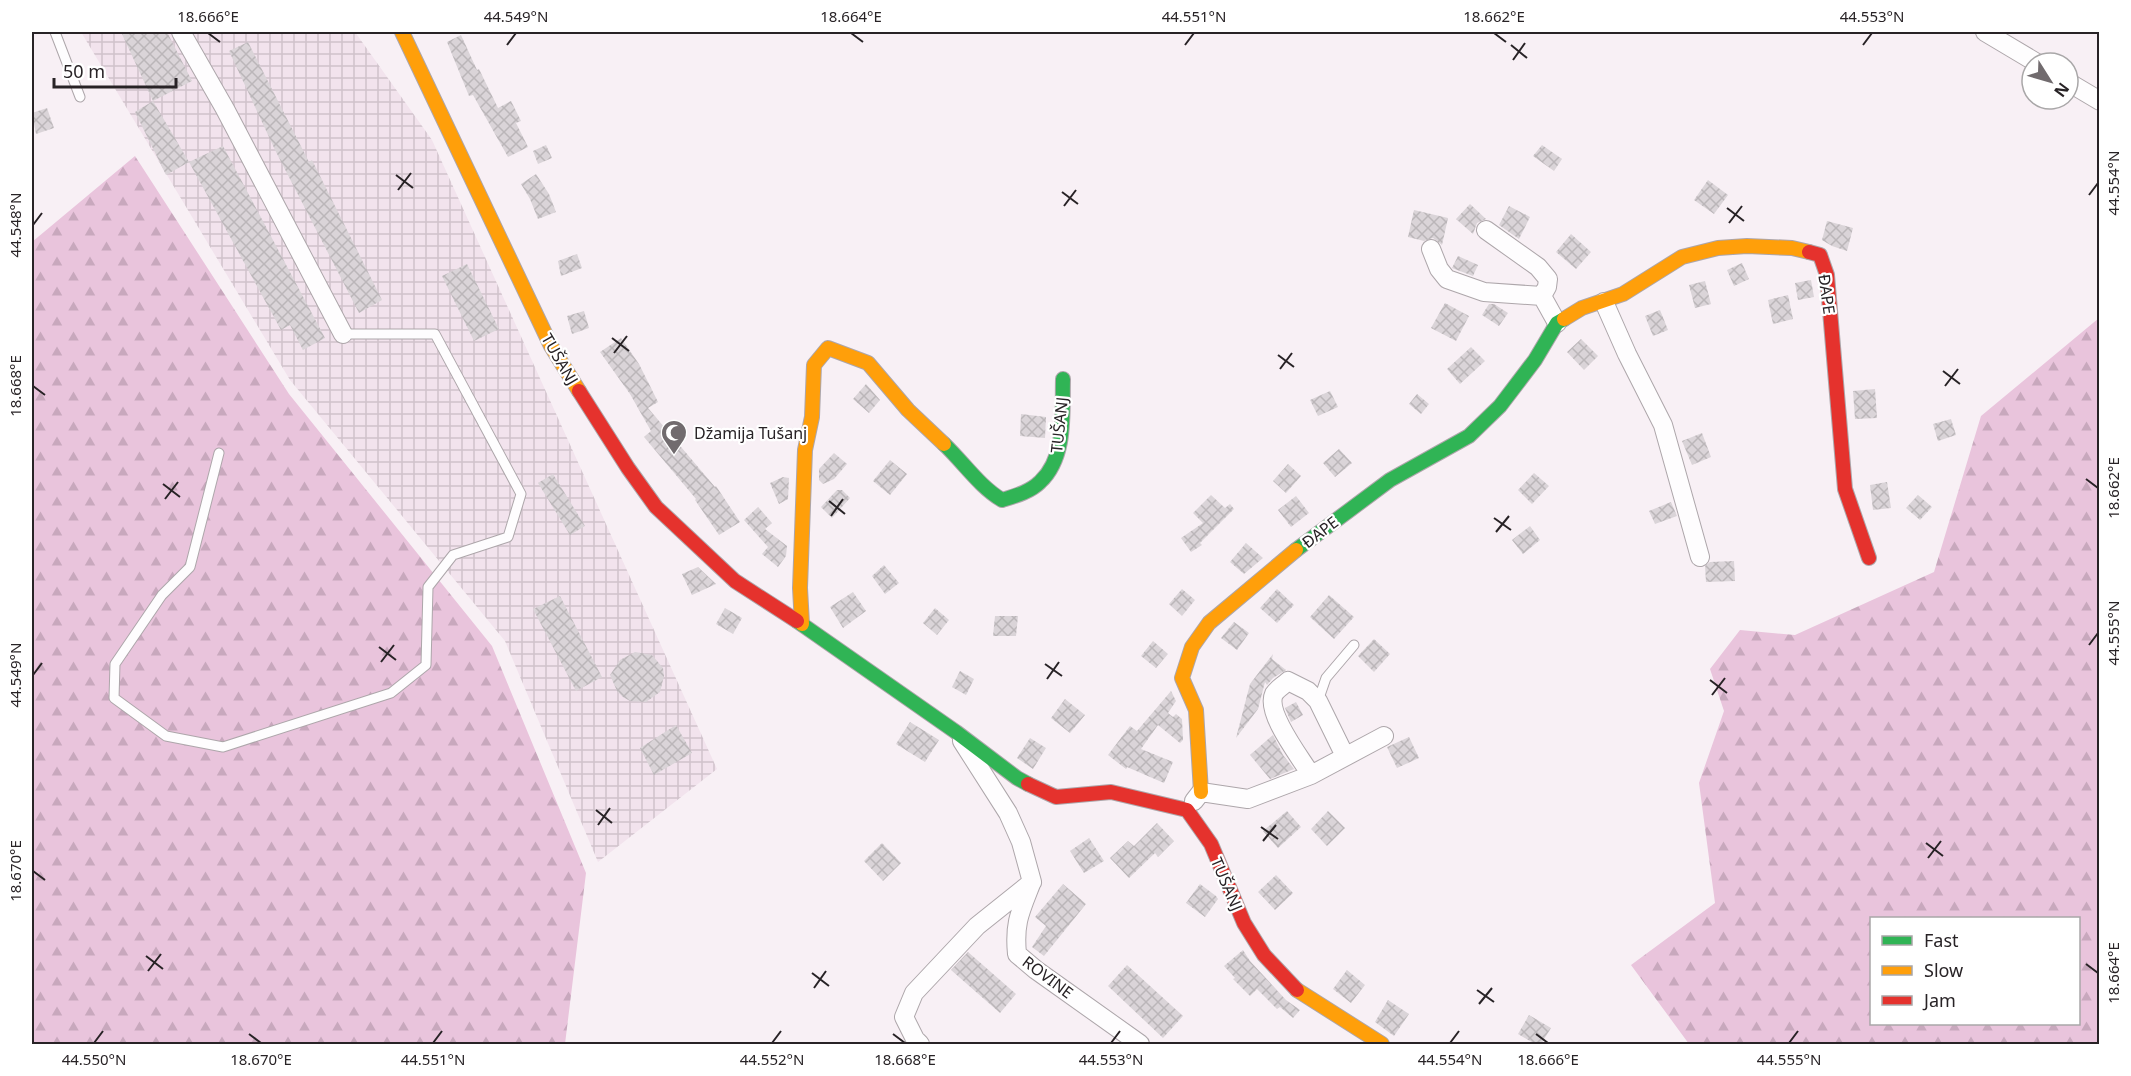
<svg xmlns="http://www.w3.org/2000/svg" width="2131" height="1076" viewBox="0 0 2131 1076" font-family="'Noto Sans',sans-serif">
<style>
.industrial{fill:url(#industrial-grid)}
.forest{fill:url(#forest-firs);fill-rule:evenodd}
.building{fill:url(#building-cross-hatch)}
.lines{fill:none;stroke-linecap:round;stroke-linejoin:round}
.lane-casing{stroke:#ada6aa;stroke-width:11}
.street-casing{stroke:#ada6aa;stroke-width:20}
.fast-casing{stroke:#ada6aa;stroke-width:16}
.slow-casing{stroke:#ada6aa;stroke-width:16}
.jam-casing{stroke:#ada6aa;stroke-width:16}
.lane{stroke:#fefdfe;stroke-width:9}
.street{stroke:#fefdfe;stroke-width:18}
.fast{stroke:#30b455;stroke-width:14}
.slow{stroke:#ff9f0a;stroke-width:14}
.jam{stroke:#e5322d;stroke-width:14}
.ticks{fill:none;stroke:#282326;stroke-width:2}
.labels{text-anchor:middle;stroke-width:4.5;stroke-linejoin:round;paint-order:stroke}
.street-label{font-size:16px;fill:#282326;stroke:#fff}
.poi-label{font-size:16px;fill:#282326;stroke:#fff;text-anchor:start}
.neatline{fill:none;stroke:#282326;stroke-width:2}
.ticks-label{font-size:15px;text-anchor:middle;fill:#282326}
</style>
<defs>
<pattern id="industrial-grid" width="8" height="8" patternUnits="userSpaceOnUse" patternTransform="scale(1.5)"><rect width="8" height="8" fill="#f2e3ed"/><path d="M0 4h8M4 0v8" fill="none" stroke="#d0c2cb"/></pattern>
<pattern id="forest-firs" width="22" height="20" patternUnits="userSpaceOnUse" patternTransform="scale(1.5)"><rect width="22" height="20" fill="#e9c4dc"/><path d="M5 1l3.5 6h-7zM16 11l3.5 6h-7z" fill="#c8a8bd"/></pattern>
<pattern id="building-cross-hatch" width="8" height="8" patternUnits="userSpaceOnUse" patternTransform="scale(1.5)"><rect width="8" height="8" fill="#dad4d8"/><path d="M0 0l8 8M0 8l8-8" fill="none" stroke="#bbb6b9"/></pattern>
</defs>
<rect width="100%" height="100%" fill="#f8f0f5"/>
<path class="industrial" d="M81,32H355L432,140L717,769L598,862L505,641L290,380Z"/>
<path class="forest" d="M135,156L289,394L492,646L586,873L565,1044H32V242Z
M2099,318V1044H1689L1631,965L1715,903L1699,783L1724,711L1710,669L1740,630L1795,635L1934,572L1981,416ZM1872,918H2078V1024H1872Z"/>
<path class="building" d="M121,32H167L192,81L153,101Z
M461,35L477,70L479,69L498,108L511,101L521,121L516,123L528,147L508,157L473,95L469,96L447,42Z
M248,42L309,162L312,160L382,300L359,313L275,150L229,51Z
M153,101L189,162L166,175L135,112Z
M47,108L54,128L36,134L32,113Z
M546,145L552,158L538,164L533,151Z
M1542,145L1562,159L1554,171L1533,156Z
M223,146L325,338L303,350L290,325L281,330L189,162Z
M536,174L549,194L556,212L538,219L530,199L521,184Z
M1708,180L1728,195L1714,214L1694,200Z
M1470,204L1486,219L1477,223L1473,234L1456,219Z
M1509,206L1530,217L1519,239L1499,225Z
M1414,210L1448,218L1442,245L1433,238L1424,241L1408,237Z
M1827,221L1853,228L1847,251L1832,246L1822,240Z
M1571,234L1591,252L1576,269L1556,252Z
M577,254L582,268L561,276L558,261Z
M1458,256L1478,265L1473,276L1452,268Z
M1742,263L1749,279L1734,286L1727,270Z
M467,264L499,329L474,341L442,276Z
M1811,280L1814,297L1798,300L1795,283Z
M1705,281L1711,304L1695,308L1689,285Z
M1788,295L1793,319L1773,324L1768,300Z
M1445,303L1469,316L1456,341L1431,328Z
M1489,304H1494L1508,313L1499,326L1482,315Z
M1660,310L1668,330L1653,336L1645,316Z
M584,311L589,328L572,334L567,316Z
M621,338L639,364L658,402L648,408L715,487L716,486L740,522L719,535L695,500L696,499L644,437L651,431L630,394L600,352Z
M1581,339L1598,356L1584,370L1567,352Z
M1471,347L1485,361L1460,384L1447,369Z
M866,384L880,400L869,413L853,399Z
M1875,389L1877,418L1855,419L1853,391Z
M1330,391L1338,407L1318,416L1310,400Z
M1417,394L1429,404L1421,414L1409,404Z
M1021,414L1046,417L1045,438L1020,436Z
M1951,419L1956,435L1938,441L1933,424Z
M1702,433L1711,457L1692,465L1682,441Z
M1339,449L1352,463L1335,477L1323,463Z
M834,453L847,464L834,479L823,484L819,480V469Z
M890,460L907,474L890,495L873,481Z
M1288,464L1301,476L1286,493L1273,481Z
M1534,473L1549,486L1532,504L1518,490Z
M553,474L585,526L570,535L538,483Z
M783,477L789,478L788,499L779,504L770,483Z
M1887,482L1891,508L1873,510L1870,485Z
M837,490H842L850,498L832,518L821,507Z
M1211,495L1225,508L1230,504L1234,509L1200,543L1202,545L1191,552L1181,538L1203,523L1193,513Z
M1918,495L1932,507L1920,520L1906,508Z
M1296,496L1309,513L1291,527L1278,510Z
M1671,502L1677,516L1655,524L1649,511Z
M758,507L772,523L765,529L787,546L786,556L778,567L762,554L768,547L744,520Z
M1530,526L1540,540L1523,554L1512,540Z
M1246,543L1263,558L1244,574L1230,562Z
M1734,561L1735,581L1706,582L1705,566L1710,562Z
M884,565L899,583L885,594L872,576Z
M698,567L716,584L692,595L682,574Z
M1182,589L1195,600L1182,616L1169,604Z
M1277,589L1294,605L1277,623L1260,608Z
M853,592L866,611L843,628L830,607Z
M1329,595L1354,617L1334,639L1310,617Z
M560,596L602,677L576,691L533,609Z
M725,608L742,618L733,634L716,624Z
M935,608L949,620L937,635L923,623Z
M995,616H1018L1016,636H993Z
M1234,622L1249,633L1237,650L1221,638Z
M1374,639L1390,654L1374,672L1358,656Z
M1153,641L1168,654L1156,668L1141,656Z
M635,652L652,655L663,668L664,676L660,692L646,702L630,701L623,697L617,691L610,675L620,660Z
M1273,654L1272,659L1286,670L1273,678L1267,685L1265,682L1258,709L1236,738L1250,684Z
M960,671L974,679L966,695L952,687Z
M1171,691L1176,701L1168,713L1173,717L1176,714L1182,719L1183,740L1180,743L1158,725L1141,749L1173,762L1164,783L1127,767L1126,769L1108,755L1130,726L1137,731Z
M1065,699L1085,715L1070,733L1051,718Z
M1296,702L1303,715L1291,722L1285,708Z
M910,722L939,740L925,762L896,744Z
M676,725L692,753L654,775L640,748Z
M1273,735L1283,755L1294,769L1270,779L1250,755Z
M1409,737L1419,758L1397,768L1387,747Z
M1030,738L1046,748L1033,769L1017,758Z
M1287,811L1301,827L1278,848L1263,831Z
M1328,811L1345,828L1327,846L1311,829Z
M1157,823L1174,841L1158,857L1155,853L1129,878L1110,858L1128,841L1134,846Z
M1089,838L1104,861L1084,873L1070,851Z
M882,843L901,863L883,881L864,861Z
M1276,875L1293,893L1275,910L1258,892Z
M1063,884L1086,904L1044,956L1032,947L1046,926L1035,917Z
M1200,884L1216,896L1218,899L1205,917L1186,903Z
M1243,950L1250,961L1286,1000L1300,1010L1293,1018L1280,1007L1277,1009L1257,989L1250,996L1233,979L1235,978L1224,966Z
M968,952L1016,994L1000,1013L951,970Z
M1127,965L1183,1016L1163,1038L1108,986Z
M1347,970L1365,985L1351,1003L1333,989Z
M1388,1000L1409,1014L1394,1036L1375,1022Z
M1529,1015L1551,1028L1541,1044H1535L1518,1034Z"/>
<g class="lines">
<defs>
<path id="lane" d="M55,32L80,97
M219,453L190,567L162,595L115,664L114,698L166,736L223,747L391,693L426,665L428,587L453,555L508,537L521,494L435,334H343
M1318,701L1326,678L1354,645"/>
<path id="street" d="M181,32L225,109L343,334
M1985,32L2037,63
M2068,82L2100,101
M1486,230L1538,267L1548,279L1547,287L1542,296
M1431,249L1439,269L1447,279L1484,292L1542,296L1557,323
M1604,302L1627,354L1663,425L1700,557
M1311,775C1301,758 1265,713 1274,694C1277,689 1284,685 1288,681L1308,691L1318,701L1345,756
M1194,801L1201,792L1248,799L1311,775L1384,736
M1031,884C1020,912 1014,923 1017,954L1036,970L1140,1044
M920,1044L915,1039L904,1017L914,993L977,926L1032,882L1021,842L1008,813L962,741"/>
<path id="fast" d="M944,444C964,463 979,486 1002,500C1015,496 1030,492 1040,482C1067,457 1062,412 1063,379
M1296,550L1390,480L1469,436L1500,406L1535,360L1557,323L1564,319
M797,621L956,732L1017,778L1028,784"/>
<path id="slow" d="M402,32L551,346L579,391
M1564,319L1582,308L1623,294L1682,257L1718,248L1747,246L1792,248L1809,252
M802,624L800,588L805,450L812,417L814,365L828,348L868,363L908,410L944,444
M1201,792L1196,710L1182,678L1192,647L1209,623L1296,550
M1297,990L1382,1044"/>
<path id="jam" d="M1809,252L1820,255L1827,275L1845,489L1869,558
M579,391L628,468L656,507L735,581L797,621
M1028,784L1056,797L1111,792L1187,810L1211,844L1244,923L1264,955L1297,990"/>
</defs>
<use href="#lane" class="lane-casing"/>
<use href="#street" class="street-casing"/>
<use href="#fast" class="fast-casing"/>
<use href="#slow" class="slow-casing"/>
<use href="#jam" class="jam-casing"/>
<use href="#lane" class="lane"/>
<use href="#street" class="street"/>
<use href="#fast" class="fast"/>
<use href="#slow" class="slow"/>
<use href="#jam" class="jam"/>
</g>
<path class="ticks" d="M208,33L220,42M851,33L863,42M1494,33L1506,42M507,45L516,33M1185,45L1194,33M1511,45L1527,58M1863,45L1872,33M1513,60L1525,43M396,175L413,188M398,190L411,173M1062,192L1078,204M2089,195L2098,183M1064,206L1076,190M1727,208L1744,221M1729,223L1742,206M33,225L42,213M612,338L629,351M614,353L627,336M1278,355L1294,367M1280,369L1292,353M1943,371L1960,384M33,386L45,395M1945,386L1958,369M2086,479L2098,488M163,484L180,497M165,499L178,482M829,501L845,514M831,516L843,499M1494,518L1511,530M1496,532L1509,516M2089,645L2098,633M379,647L396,660M381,662L394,645M1045,664L1062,676M33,675L42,663M1047,679L1059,662M1710,680L1727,693M1712,695L1725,678M596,810L612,823M598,825L610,808M1261,827L1278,839M1263,841L1276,825M1926,843L1943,856M1928,858L1941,841M33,871L45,880M146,956L163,969M2086,964L2098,973M148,971L161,954M812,973L829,986M814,988L826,971M1477,990L1494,1002M1479,1004L1492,988M249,1034L261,1043M893,1034L905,1043M1536,1034L1548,1043M94,1043L103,1031M433,1043L442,1031M772,1043L781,1031M1111,1043L1120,1031M1450,1043L1459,1031M1789,1043L1798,1031"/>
<defs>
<symbol id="mosque-pin" viewBox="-11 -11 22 30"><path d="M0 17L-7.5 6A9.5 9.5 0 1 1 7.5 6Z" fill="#716b6e" stroke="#fff"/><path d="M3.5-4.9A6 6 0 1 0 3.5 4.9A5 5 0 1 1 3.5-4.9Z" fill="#fff"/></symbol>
</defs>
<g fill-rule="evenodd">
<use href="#mosque-pin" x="659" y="418" width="30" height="40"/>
</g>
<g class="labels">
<g class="street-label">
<text transform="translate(1827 294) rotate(82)" y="6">ĐAPE</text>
<text transform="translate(560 359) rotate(60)" y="6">TUŠANJ</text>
<text transform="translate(1059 425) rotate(-84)" y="6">TUŠANJ</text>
<text transform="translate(1320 532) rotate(-37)" y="6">ĐAPE</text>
<text transform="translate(1227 884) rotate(67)" y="6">TUŠANJ</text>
<text transform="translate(1048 977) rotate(37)" y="6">ROVINE</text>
</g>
<g class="poi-label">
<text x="694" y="439">Džamija Tušanj</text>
</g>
</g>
<rect width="2131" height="1076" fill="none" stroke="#ffffff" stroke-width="66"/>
<rect x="1870" y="917" width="210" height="108" fill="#ffffff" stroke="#a9a7a8" stroke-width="1.5"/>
<rect x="1882" y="936" width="30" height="9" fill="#30b455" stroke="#a9a7a8" stroke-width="1.5"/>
<text x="1924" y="947" font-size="18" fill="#282326">Fast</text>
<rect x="1882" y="966" width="30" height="9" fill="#ff9f0a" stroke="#a9a7a8" stroke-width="1.5"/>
<text x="1924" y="977" font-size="18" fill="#282326">Slow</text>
<rect x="1882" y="996" width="30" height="9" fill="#e5322d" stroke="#a9a7a8" stroke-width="1.5"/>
<text x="1924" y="1007" font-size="18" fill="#282326">Jam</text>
<g transform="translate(2050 81) rotate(127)"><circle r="28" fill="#ffffff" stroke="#a9a7a8" stroke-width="1.5"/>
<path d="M0-4.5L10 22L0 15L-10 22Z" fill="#716b6e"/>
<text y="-9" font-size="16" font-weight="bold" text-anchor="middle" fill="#282326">N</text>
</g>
<path d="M54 78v9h122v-9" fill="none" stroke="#282326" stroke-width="3"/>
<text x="63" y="78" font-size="18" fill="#282326" stroke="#ffffff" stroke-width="4.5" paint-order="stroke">50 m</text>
<rect x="33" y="33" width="2065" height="1010" class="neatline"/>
<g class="ticks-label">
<text x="208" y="22">18.666°E</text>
<text x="516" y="22">44.549°N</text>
<text x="851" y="22">18.664°E</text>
<text x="1194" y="22">44.551°N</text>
<text x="1494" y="22">18.662°E</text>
<text x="1872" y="22">44.553°N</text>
<text transform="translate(2114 183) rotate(-90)" y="5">44.554°N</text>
<text transform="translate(16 225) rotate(-90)" y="5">44.548°N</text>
<text transform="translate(16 386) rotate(-90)" y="5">18.668°E</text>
<text transform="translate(2114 488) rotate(-90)" y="5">18.662°E</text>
<text transform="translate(2114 633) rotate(-90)" y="5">44.555°N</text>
<text transform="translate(16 675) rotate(-90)" y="5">44.549°N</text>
<text transform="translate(16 871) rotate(-90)" y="5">18.670°E</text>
<text transform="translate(2114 973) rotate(-90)" y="5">18.664°E</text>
<text x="94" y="1065">44.550°N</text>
<text x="261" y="1065">18.670°E</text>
<text x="433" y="1065">44.551°N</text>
<text x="772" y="1065">44.552°N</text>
<text x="905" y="1065">18.668°E</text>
<text x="1111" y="1065">44.553°N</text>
<text x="1450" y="1065">44.554°N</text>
<text x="1548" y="1065">18.666°E</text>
<text x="1789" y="1065">44.555°N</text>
</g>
</svg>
